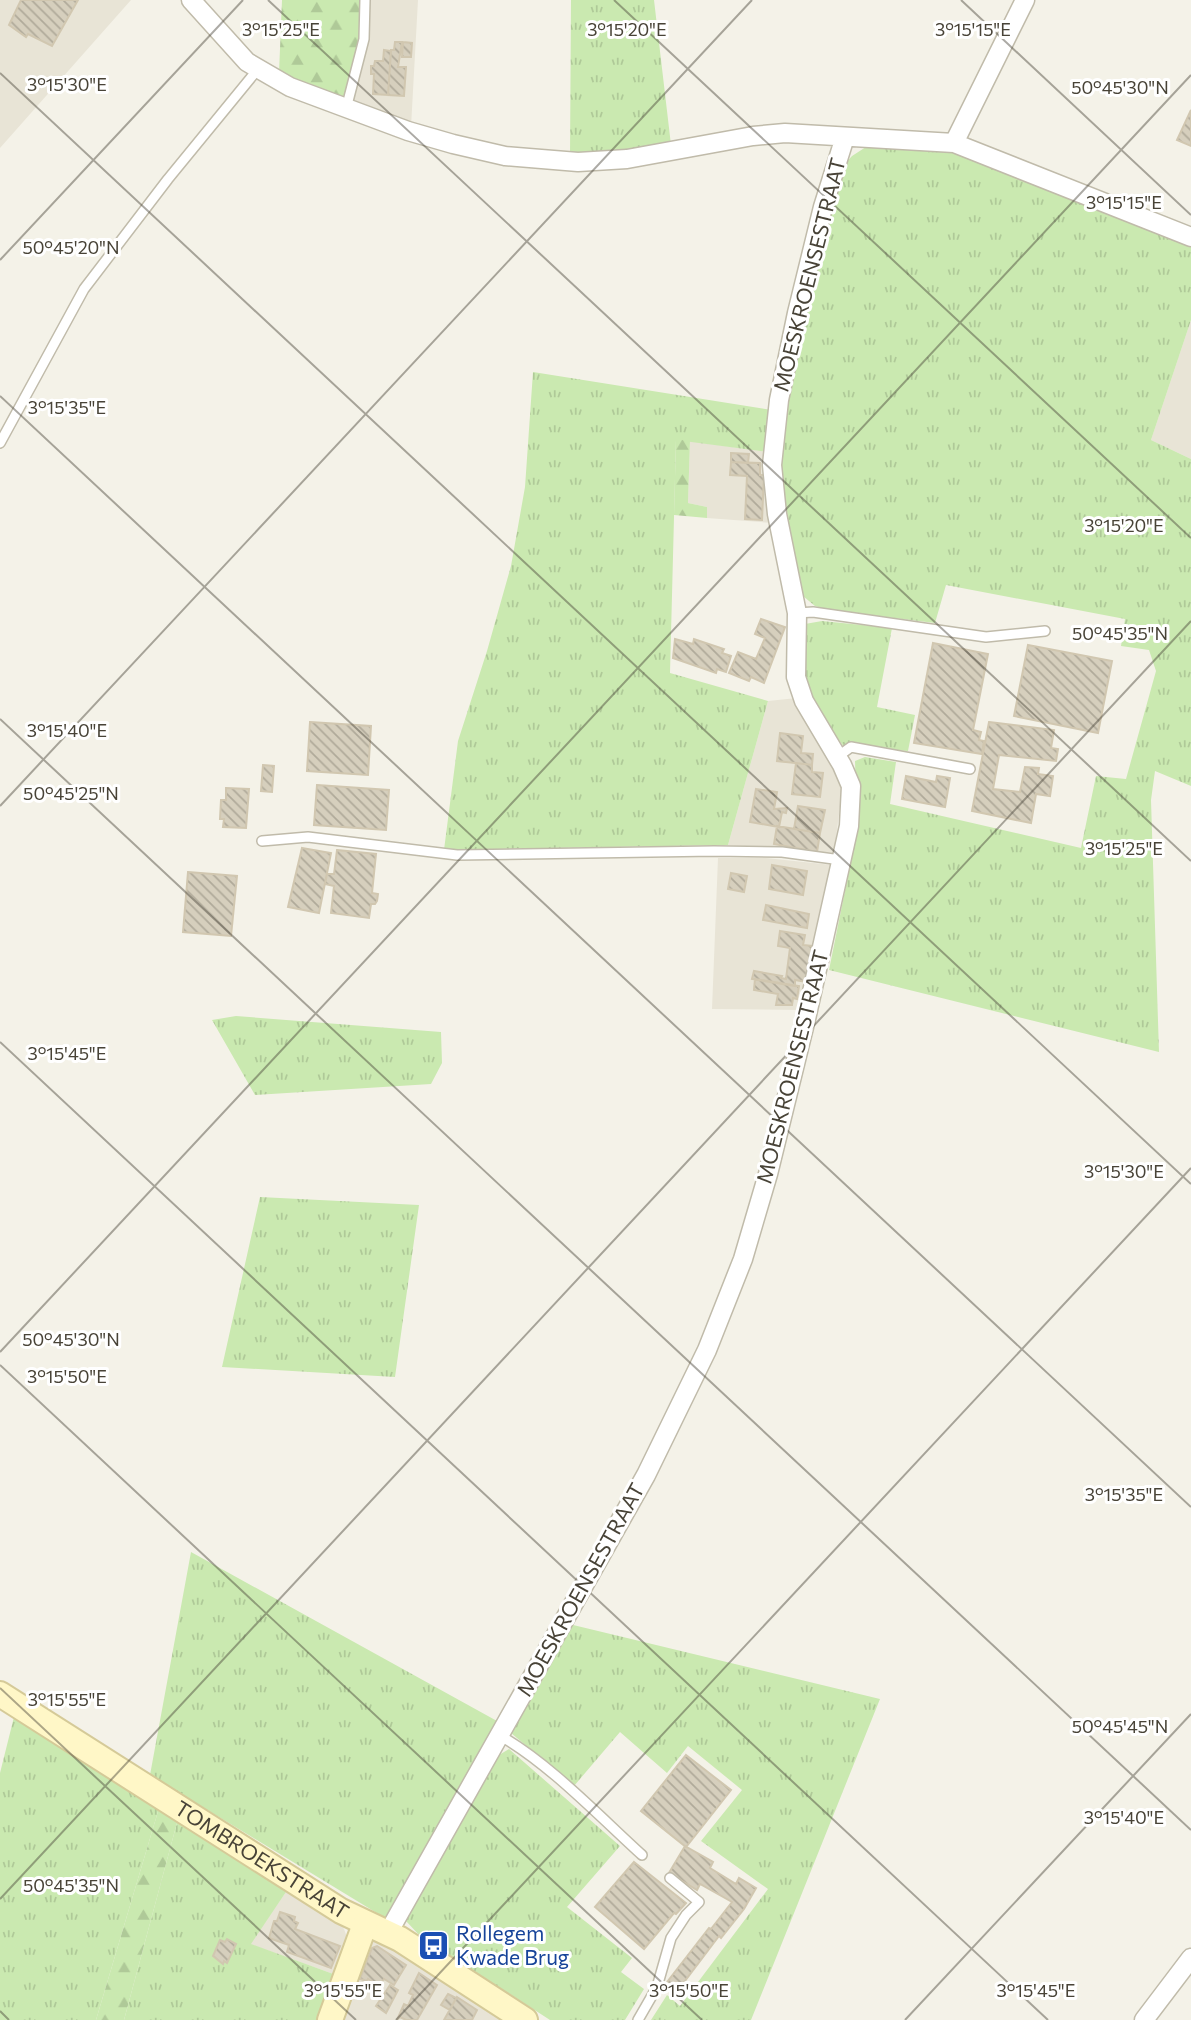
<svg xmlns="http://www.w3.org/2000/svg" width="1191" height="2020" viewBox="0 0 1191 2020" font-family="Commissioner,sans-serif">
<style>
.residential{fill:#e8e4d6}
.grass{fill:url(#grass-tufts)}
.forest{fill:url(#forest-firs)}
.building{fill:url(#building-back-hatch);stroke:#d1c7b0;stroke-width:2}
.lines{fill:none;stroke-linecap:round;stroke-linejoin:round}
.lane-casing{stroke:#c0bbaa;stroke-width:12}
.street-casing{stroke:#c0bbaa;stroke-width:21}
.secondary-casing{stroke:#d5ca98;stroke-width:28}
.lane{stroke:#fff;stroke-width:9}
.street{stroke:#fff;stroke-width:18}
.secondary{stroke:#fff7c7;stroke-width:24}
.ticks{fill:none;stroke:#484337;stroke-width:2;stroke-opacity:0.45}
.labels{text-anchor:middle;stroke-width:6;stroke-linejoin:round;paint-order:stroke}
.street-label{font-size:21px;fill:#484337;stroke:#fff}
.transit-label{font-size:21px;fill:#164399;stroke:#fff;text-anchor:start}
.ticks-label{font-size:18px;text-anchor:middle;fill:#484337;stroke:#fff;stroke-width:6;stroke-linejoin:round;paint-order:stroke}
</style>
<defs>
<pattern id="grass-tufts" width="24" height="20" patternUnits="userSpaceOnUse" patternTransform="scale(1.75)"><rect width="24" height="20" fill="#cae9b0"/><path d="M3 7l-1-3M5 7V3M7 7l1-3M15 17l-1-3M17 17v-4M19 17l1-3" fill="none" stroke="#afc998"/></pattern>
<pattern id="forest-firs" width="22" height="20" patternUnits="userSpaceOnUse" patternTransform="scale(1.75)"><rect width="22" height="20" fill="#cae9b0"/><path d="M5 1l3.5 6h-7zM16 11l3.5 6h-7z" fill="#afc998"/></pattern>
<pattern id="building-back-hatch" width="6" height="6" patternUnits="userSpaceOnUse" patternTransform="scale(1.75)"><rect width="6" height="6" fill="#d6cfbd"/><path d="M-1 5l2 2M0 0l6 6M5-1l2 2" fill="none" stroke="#b0aa9a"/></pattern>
</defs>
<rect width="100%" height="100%" fill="#f4f2e8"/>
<path class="residential" d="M0,0H131L0,148Z
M359,0H418L411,127L338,101L362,39Z
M1191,320V459L1151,440Z
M690,441L767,452L773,523L707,518V507L688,503Z
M797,698L843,783L834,853L728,845L768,701Z
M718,858H766L832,865L800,1010L712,1009Z
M288,1889L338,1921L344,1929L348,1940L336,1975L250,1944Z
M379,1941L395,1948L506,2020H340L368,1943Z"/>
<path class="grass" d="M571,0H654L671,145L613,156L570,155Z
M869,145L940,150L965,154L1191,245V320L1151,440L1191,459V786L1155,771L1151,800L1159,1052L829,970L857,831L855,761L865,757L896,762L890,804L1081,848L1096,776L1126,779L1156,671L1149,650L1121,646L1125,619L946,585L935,623L829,610L815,606L803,596L792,549L779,452L800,322L843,166L852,156Z
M533,372L772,410L767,452L676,440L670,673L768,701L728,845L444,850L458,741L487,651L511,566L525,487Z
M822,621L892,628L877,707L915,715L908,751L844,747L819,713L804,675L805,624Z
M236,1016L441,1032L442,1063L431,1084L255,1095L212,1020Z
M260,1197L419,1205L395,1377L222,1367Z
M191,1552L497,1721L385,1918L150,1775Z
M569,1624L880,1699L751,2020H651L667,1995L680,2006L768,1889L701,1841L742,1790L688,1746L667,1773L620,1732L574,1786L511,1733Z
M14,1717L159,1808L96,2020H0V1773Z
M509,1749L620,1846L567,1907L632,1958L621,1972L644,1989L625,2020H550L420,1936L406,1921L409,1910L499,1755Z
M178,1819L288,1889L251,1944L336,1975L318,2020H124Z"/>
<path class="forest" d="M282,0H359L362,39L344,95L338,101L279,73Z
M676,439L690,441L688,503L707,507V518L674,515Z
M159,1808L178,1819L124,2020H96Z"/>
<path class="building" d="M21,0H78L52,46L28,34L26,37L9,25Z
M395,42H402L398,67H406L404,96L388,95L391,50H394Z
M403,42L412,43L411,57H402Z
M384,50L391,51L388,95L373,94L374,74H371V66H374L375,61H383Z
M1191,110V146L1177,140Z
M731,453L749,454L748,463L731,462Z
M731,462L760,463V475H764L762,520L745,519L747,476L730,475Z
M761,619L785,627L764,683L751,677L749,681L729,673L738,652L756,659L765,638L755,634Z
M675,639L693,644L694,639L724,649L722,653L731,656L726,672L717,669L716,673L673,658Z
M933,643L988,654L973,730L981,732L979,740L984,741L982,754L914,743Z
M1028,645L1112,661L1098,733L1014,716Z
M310,722L371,726L368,775L307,771Z
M989,722L1054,730L1051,748L1058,749L1056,761L999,755L993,789L1020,792L1025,767L1039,768L1038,774L1053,776L1050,796L1036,794L1031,823L972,811Z
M780,733L803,736L801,753L813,754L812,765L777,761Z
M796,763L812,765V772L823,773L820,797L792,794Z
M263,765L274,766L272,792L261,791Z
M906,776L936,782L937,776L950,778L945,807L902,799Z
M317,785L389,790L386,830L314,825Z
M226,788L249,789L246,828L223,827L224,819H220L221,800H226Z
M756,789L777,792L774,809L787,808L786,813L782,812L779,827L750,822Z
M798,806L825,810L820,833L794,829Z
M777,826L820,833L817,852L774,844Z
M302,848L331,853L319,913L288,907Z
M337,850L376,854L372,893L378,894L377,901L375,904H371L369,918L331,913L334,886L325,884L327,874H334Z
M772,865L807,871L803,895L769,889Z
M188,872L237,876L231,936L183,932Z
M731,873L747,876L744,892L728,889Z
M766,905L809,914L807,928L763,920Z
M780,931L805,935L803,945L812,946L807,982L795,980V986L752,979L754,971L782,976L781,978L786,979L790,948L778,946Z
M755,979L799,986L797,999L793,998L792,1005H776L778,994L754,990Z
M686,1755L731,1790L686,1847L641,1811Z
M685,1846L713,1862L710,1868L736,1884L739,1878L756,1888L744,1909L721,1938L719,1936L675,1994L664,1986L709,1928L711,1929L732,1902L700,1884L697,1890L669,1873Z
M634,1862L686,1903L676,1914L674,1913L644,1949L595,1907Z
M280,1912L295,1917L294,1921L298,1923L295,1929L340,1946L331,1968L287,1952L289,1945L269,1938L274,1921H277Z
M227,1939L236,1944L227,1963L224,1961L223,1964L213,1956L220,1940L225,1942Z
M377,1946L406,1965L394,1985L384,1979L379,1986L368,1979L367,1981L360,1979L372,1948Z
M419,1973L437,1985L417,2020H406L400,2017L397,2020L404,2004L408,2006L413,1995L409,1993Z
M390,1985L398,1990L386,2013L376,2006Z
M448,1994L456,1998L450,2010L441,2005Z
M457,1997L477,2010L472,2020H444Z"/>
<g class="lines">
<defs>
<path id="lane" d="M346,109L364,39L365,0
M0,443L84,289L168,179L258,69
M797,613L813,612L986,637L1045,631
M837,757L851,747L970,769
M262,841L308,837L457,855L714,851L782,852L841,860
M499,1735C549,1763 600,1817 642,1855
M638,2020L657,1987L671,1938L686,1915L699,1902L670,1878"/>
<path id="street" d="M191,0L247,62L290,87L408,131L453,144L505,156L578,162L627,159L753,136L785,133L954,143L1191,237
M954,143L1025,0
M388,1933L646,1475L707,1350L743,1259L768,1174L806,1019L849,826L851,786L842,765L804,701L796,677L797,613L777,514L772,465L779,400L797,313L823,207L845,137
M1144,2020L1191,1958"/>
<g id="secondary">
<path id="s1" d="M0,1694L341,1911L400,1939L525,2020"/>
<path d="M330,2020L365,1924"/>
</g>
</defs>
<use href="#lane" class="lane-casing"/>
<use href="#street" class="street-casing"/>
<use href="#secondary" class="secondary-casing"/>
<use href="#lane" class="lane"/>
<use href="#street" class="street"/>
<use href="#secondary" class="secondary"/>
</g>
<path class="ticks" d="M268,0L1191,861M614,0L1191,538M961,0L1191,215M0,73L1191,1184M0,260L243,0M0,396L1191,1507M0,719L1191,1830M0,806L752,0M0,1042L1048,2020M0,1352L1191,75M0,1365L702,2020M0,1688L356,2020M0,1899L1191,621M0,2011L9,2020M396,2020L1191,1168M905,2020L1191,1714"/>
<defs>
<symbol id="bus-square" viewBox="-11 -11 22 22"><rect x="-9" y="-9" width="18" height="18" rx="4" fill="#1a4fb4" stroke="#fff"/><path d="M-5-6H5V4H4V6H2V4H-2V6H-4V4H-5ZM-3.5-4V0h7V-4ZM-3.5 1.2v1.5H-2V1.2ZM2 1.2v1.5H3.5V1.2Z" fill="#fff"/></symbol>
</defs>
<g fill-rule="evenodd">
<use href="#bus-square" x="416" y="1928" width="35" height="35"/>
</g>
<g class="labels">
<g class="street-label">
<text transform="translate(810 275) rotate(-76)" y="7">MOESKROENSESTRAAT</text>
<text transform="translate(793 1067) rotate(-76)" y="7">MOESKROENSESTRAAT</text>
<text transform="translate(581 1590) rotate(-61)" y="7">MOESKROENSESTRAAT</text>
<text dy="7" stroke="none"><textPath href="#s1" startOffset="310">TOMBROEKSTRAAT</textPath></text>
</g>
<g class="transit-label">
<text x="456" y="1941">Rollegem<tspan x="456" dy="24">Kwade Brug</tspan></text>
</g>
</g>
<g class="ticks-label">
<text x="281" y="36">3°15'25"E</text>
<text x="627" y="36">3°15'20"E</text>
<text x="973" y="36">3°15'15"E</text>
<text x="67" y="91">3°15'30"E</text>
<text x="1120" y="94">50°45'30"N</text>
<text x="1124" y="209">3°15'15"E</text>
<text x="71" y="254">50°45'20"N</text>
<text x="67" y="414">3°15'35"E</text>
<text x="1124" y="532">3°15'20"E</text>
<text x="1120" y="640">50°45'35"N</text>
<text x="67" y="737">3°15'40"E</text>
<text x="71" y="800">50°45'25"N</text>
<text x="1124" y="855">3°15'25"E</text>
<text x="67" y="1060">3°15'45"E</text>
<text x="1124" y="1178">3°15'30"E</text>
<text x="71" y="1346">50°45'30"N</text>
<text x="67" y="1383">3°15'50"E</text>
<text x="1124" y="1501">3°15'35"E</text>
<text x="67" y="1706">3°15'55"E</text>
<text x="1120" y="1733">50°45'45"N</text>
<text x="1124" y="1824">3°15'40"E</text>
<text x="71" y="1892">50°45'35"N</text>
<text x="343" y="1997">3°15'55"E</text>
<text x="689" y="1997">3°15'50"E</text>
<text x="1036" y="1997">3°15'45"E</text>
</g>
</svg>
